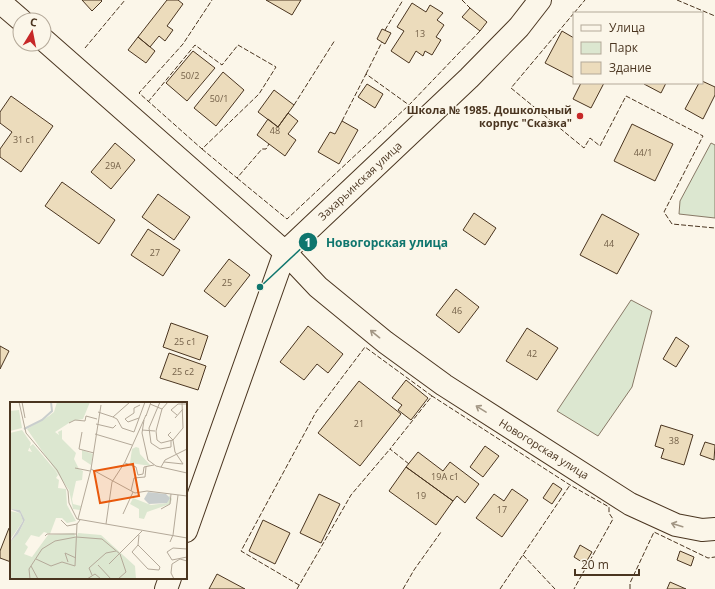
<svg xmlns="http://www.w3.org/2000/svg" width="715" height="589" viewBox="0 0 715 589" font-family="'Open Sans',sans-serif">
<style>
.green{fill:#dce7d0;stroke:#887966}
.building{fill:#ecdcbc;stroke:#4a3520}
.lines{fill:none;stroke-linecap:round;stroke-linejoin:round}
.minor-casing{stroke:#4a3520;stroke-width:24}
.minor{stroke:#fbf6e9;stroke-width:22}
.fence{stroke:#4a3520;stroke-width:1;stroke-dasharray:5 2;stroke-linecap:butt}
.oneway{stroke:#a29684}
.poi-dot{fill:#c62828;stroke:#fbf6e9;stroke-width:1.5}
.labels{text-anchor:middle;stroke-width:3;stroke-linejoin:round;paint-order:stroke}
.number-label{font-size:9px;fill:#725f47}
.poi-label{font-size:11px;font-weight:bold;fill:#4a3520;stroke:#fbf6e9;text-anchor:end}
.street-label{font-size:11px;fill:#4a3520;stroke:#fbf6e9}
.inset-river{fill:none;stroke:#c9cecd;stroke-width:2}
.inset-road{fill:none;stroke:#b4a999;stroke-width:1}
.view{fill:#e8590c;fill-opacity:0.15;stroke:#e8590c;stroke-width:2}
.inset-edge{fill:none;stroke:#4a3520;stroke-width:2}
.leader{fill:none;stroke:#0f766e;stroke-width:1.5}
.callout-dot{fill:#0f766e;stroke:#fbf6e9;stroke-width:1.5}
.mark-label{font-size:12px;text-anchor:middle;font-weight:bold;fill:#fff}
.callout-label{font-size:12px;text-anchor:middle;font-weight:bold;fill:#0f766e;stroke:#fbf6e9;stroke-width:3;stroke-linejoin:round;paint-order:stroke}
</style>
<rect width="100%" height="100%" fill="#fbf6e9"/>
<path class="green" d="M711,143L715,145V218L679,214L680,201Z
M631,300L652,311L632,387L598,436L557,411Z"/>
<path class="building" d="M82,0H101L102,1L92,11Z
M167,0H178L183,4L167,26L173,30L165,41L159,36L150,47L138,37Z
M266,0H301L292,15Z
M412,3L426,12L430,5L443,13L437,20L444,25L436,37L441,40L432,55L425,51L423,56L416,51L409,63L391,51L404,31L397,27Z
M470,8L487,22L480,31L462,17Z
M382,29L391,33L385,44L377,39Z
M562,31L574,38V78L545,63Z
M138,37L155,51L146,63L128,50Z
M193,51L215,68L187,101L166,83Z
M223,72L244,90L216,126L194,108Z
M702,81L715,87V95L703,119L685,109L699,83H702Z
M581,83H604L591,108L573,99Z
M645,83H666L661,93L644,84Z
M367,84L383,94L375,108L358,97Z
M274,90L294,105L278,127L258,112Z
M11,96L53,126L21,172L0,157V149L12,132L0,123V112Z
M288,113L298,121L288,134L296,140L285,156L257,135L268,119L278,127Z
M342,121L358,130L339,164L318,152L330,132L335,134Z
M632,124L673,144L655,181L614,161Z
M115,143L135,160L111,189L91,172Z
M62,182L115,220L99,244L45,206Z
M158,194L190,217L174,240L142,217Z
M474,213L496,228L485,245L463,230Z
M602,214L639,234L617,274L580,255Z
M148,229L180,250L163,276L131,255Z
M229,259L250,275L225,307L204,291Z
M456,289L479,307L459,333L436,315Z
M171,323L208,336L200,360L163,347Z
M308,326L343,354L328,373L317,364L304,380L280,362Z
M527,328L558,348L537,380L506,361Z
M676,337L689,346L676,367L663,359Z
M0,346L9,351L0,369Z
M169,353L206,366L198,390L160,378Z
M406,380L428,398L411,420L398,410L402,405L392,398Z
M359,381L401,414L360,466L318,433Z
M661,425L693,435L684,465L661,458L664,449L655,446Z
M705,442L715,445L714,460L700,455Z
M485,446L499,456L483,477L470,467Z
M418,452L443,471L450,462L479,484L465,503L457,496L453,501L406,467Z
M406,467L453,501L436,525L389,491Z
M553,483L562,489L552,504L543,498Z
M512,489L528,500L502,537L476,518L494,494L504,501Z
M319,494L340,504L321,543L300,533Z
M263,520L290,533L275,564L249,551Z
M9,528L11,529V562L0,558V551Z
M580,545L592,552L585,564L574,557Z
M680,551L694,557L691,566L677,560Z
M217,574L245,589H209Z
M670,582L686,589H667Z"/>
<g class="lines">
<defs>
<path id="minor" d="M0,2L21,20
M44,40L285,252L318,287L385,342L444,385L630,504L676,525L702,530L715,529
M186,531L285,252L469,78L519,27L540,0
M166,589L170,578"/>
</defs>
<use href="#minor" class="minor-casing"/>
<use href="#minor" class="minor"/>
<path class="fence" d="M462,0L470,8
M677,0L715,16
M574,13L511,88L584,148L590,138L600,146L626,96L703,136L664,212L672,224L715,228
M574,13L585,0
M385,30L403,0
M85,48L125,0
M366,74L382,42
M148,102L195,45L222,65L238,45L276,67L259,94L202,149L139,93L183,44L212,0
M294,105L335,40
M342,121L366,74L409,105
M202,149L237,178L262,149H266L269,144
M237,178L287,219L409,105L480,31
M409,464L390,449L432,396L570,485L609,507V513L613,519L574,589
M523,555L555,589
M299,585L241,551L316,412L365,347L432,396
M297,589L351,495L390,449
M403,589L414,570L441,532
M500,589L570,485
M630,589V583L654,532L708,558L715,557"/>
</g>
<defs><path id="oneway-shaft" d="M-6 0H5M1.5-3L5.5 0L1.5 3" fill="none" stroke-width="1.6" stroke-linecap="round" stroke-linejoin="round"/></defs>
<g class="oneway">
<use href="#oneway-shaft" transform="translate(375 334) rotate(-141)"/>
<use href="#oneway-shaft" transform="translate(481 409) rotate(-148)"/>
<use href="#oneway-shaft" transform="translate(677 525) rotate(-163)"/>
</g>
<circle class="poi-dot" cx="580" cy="116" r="4"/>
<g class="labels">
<g class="number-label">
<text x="420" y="37">13</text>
<text x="190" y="79">50/2</text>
<text x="219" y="102">50/1</text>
<text x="275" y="134">48</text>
<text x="24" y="143">31 с1</text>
<text x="643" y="156">44/1</text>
<text x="113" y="169">29А</text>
<text x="609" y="247">44</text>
<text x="155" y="256">27</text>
<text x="227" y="286">25</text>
<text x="457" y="314">46</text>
<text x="185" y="345">25 с1</text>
<text x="532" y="357">42</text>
<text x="183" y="375">25 с2</text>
<text x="359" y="427">21</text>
<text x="674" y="444">38</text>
<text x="445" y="480">19А с1</text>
<text x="421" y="499">19</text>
<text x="502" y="513">17</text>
</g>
<g class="poi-label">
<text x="572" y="114">Школа № 1985. Дошкольный<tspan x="572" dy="13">корпус "Сказка"</tspan></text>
</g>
<g class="street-label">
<text transform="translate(360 181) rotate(-43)" y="4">Захарьинская улица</text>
<text transform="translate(544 449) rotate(32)" y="4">Новогорская улица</text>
</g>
</g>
<g transform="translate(10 402)">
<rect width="177" height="177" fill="#fbf6e9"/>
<path d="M47,0H80L73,17L62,19L45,30L49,33L48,30L52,28V37L66,51L64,57L69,67L73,69L72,78L66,79L62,97L63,102L71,104L70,108L63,107L59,88L17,27L39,14L44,10ZM9,8L12,26L0,29V9ZM12,28L21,41L18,49L22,50L19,45L23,42L45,68L48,73L46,76L49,78L48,86L56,87L57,103L66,119L57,121L52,116H46L40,132L34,130L29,135L21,133L15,142L18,145L14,152L22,155L38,133L64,131L66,136L68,131L91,133L125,164L126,177H0V140L8,132L15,118L10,108L0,107V31ZM126,45L129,46L130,52L141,64L120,61L122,47ZM72,48L83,52L81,63L72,57ZM159,93L162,97L160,102L137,110L134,117L129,116V107L120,102L123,96L141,103L157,101ZM0,109L10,111L13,119L0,138Z" fill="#dce7d0"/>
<path d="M138,90L156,92L160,96L157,101L139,102L134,97ZM0,107L10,108L15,118L8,132L0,140L13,119L10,111Z" fill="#c9cecd"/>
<path class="inset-river" d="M14,27L32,18L42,9L41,0"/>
<path class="inset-road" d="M9,0L16,31L47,68L58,89L59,101L67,117L177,136M12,0L15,16M150,0L139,26L141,41L150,47L161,45V39M158,0L152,7L146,29L147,38L151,41L163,38L158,33L161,30M140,2L152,7M91,3L81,67L125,91L137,89L177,94M88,10L103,15L120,0M167,13L161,8L168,2H177M136,14L141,0M103,15L107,17L112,26L124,30L135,0M129,16L118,20L115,17L124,11V6L130,3M165,16L173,7M134,18L132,31L138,58L146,64L177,71M59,21L65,18L75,19L76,14L87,17M86,22L103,26L106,23M132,28L145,29M72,30L69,47L84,51M85,32L122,43M154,60L173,62L165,50L163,38L173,26L172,0M115,61L126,65L128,73L133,72L134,65L144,63M151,65L155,58L177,47M65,66L80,69M121,89L124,76L135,75L136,65M151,107L160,102L161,92M113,112L123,90M68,117L81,67M51,118L57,124L67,122L70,118M96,122L102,80L115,60L136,13M35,134L37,132H66M160,140L163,133L168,93M128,143L150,165L149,168L138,167L122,150L128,143L129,133M177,147L163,146L157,150L162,158L177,155M26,157L41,164L52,160L65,164L67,122M58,160L55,151L66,156M99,162L132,129M88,163L101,177M21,164L28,177M82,173L79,166L96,151L106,149M20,177L19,167L32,147L45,139L66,135L92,137L110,152L116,170L108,177M77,177L85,172L91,177M164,177L161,171L162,162L170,157L177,159"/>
<path class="view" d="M123,62L129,94L90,101L84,69Z"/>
<rect width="177" height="177" class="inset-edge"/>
</g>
<path class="leader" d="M260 287L308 242"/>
<g class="callout-dot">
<circle cx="260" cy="287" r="4"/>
<circle cx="308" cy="242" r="10"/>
</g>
<g class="mark-label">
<text x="308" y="247">1</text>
</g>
<g class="callout-label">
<text x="387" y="247">Новогорская улица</text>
</g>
<rect x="573" y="12" width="130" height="72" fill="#fbf6e9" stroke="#b4a999"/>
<rect x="581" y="25" width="20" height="6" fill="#fbf6e9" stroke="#b4a999"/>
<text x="609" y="32" font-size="12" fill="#4a3520">Улица</text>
<rect x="581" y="42" width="20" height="12" fill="#dce7d0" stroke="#b4a999"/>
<text x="609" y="52" font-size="12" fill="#4a3520">Парк</text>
<rect x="581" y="62" width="20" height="12" fill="#ecdcbc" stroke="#b4a999"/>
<text x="609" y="72" font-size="12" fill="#4a3520">Здание</text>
<g transform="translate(32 32) rotate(10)"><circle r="19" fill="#fbf6e9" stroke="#b4a999"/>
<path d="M0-3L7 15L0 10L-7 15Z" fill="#c62828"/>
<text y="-6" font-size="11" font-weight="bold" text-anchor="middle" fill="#4a3520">С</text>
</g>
<path d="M575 569v6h64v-6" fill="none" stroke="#4a3520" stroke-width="2"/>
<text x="581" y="569" font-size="12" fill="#4a3520" stroke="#fbf6e9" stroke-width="3" paint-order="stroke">20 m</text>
</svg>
